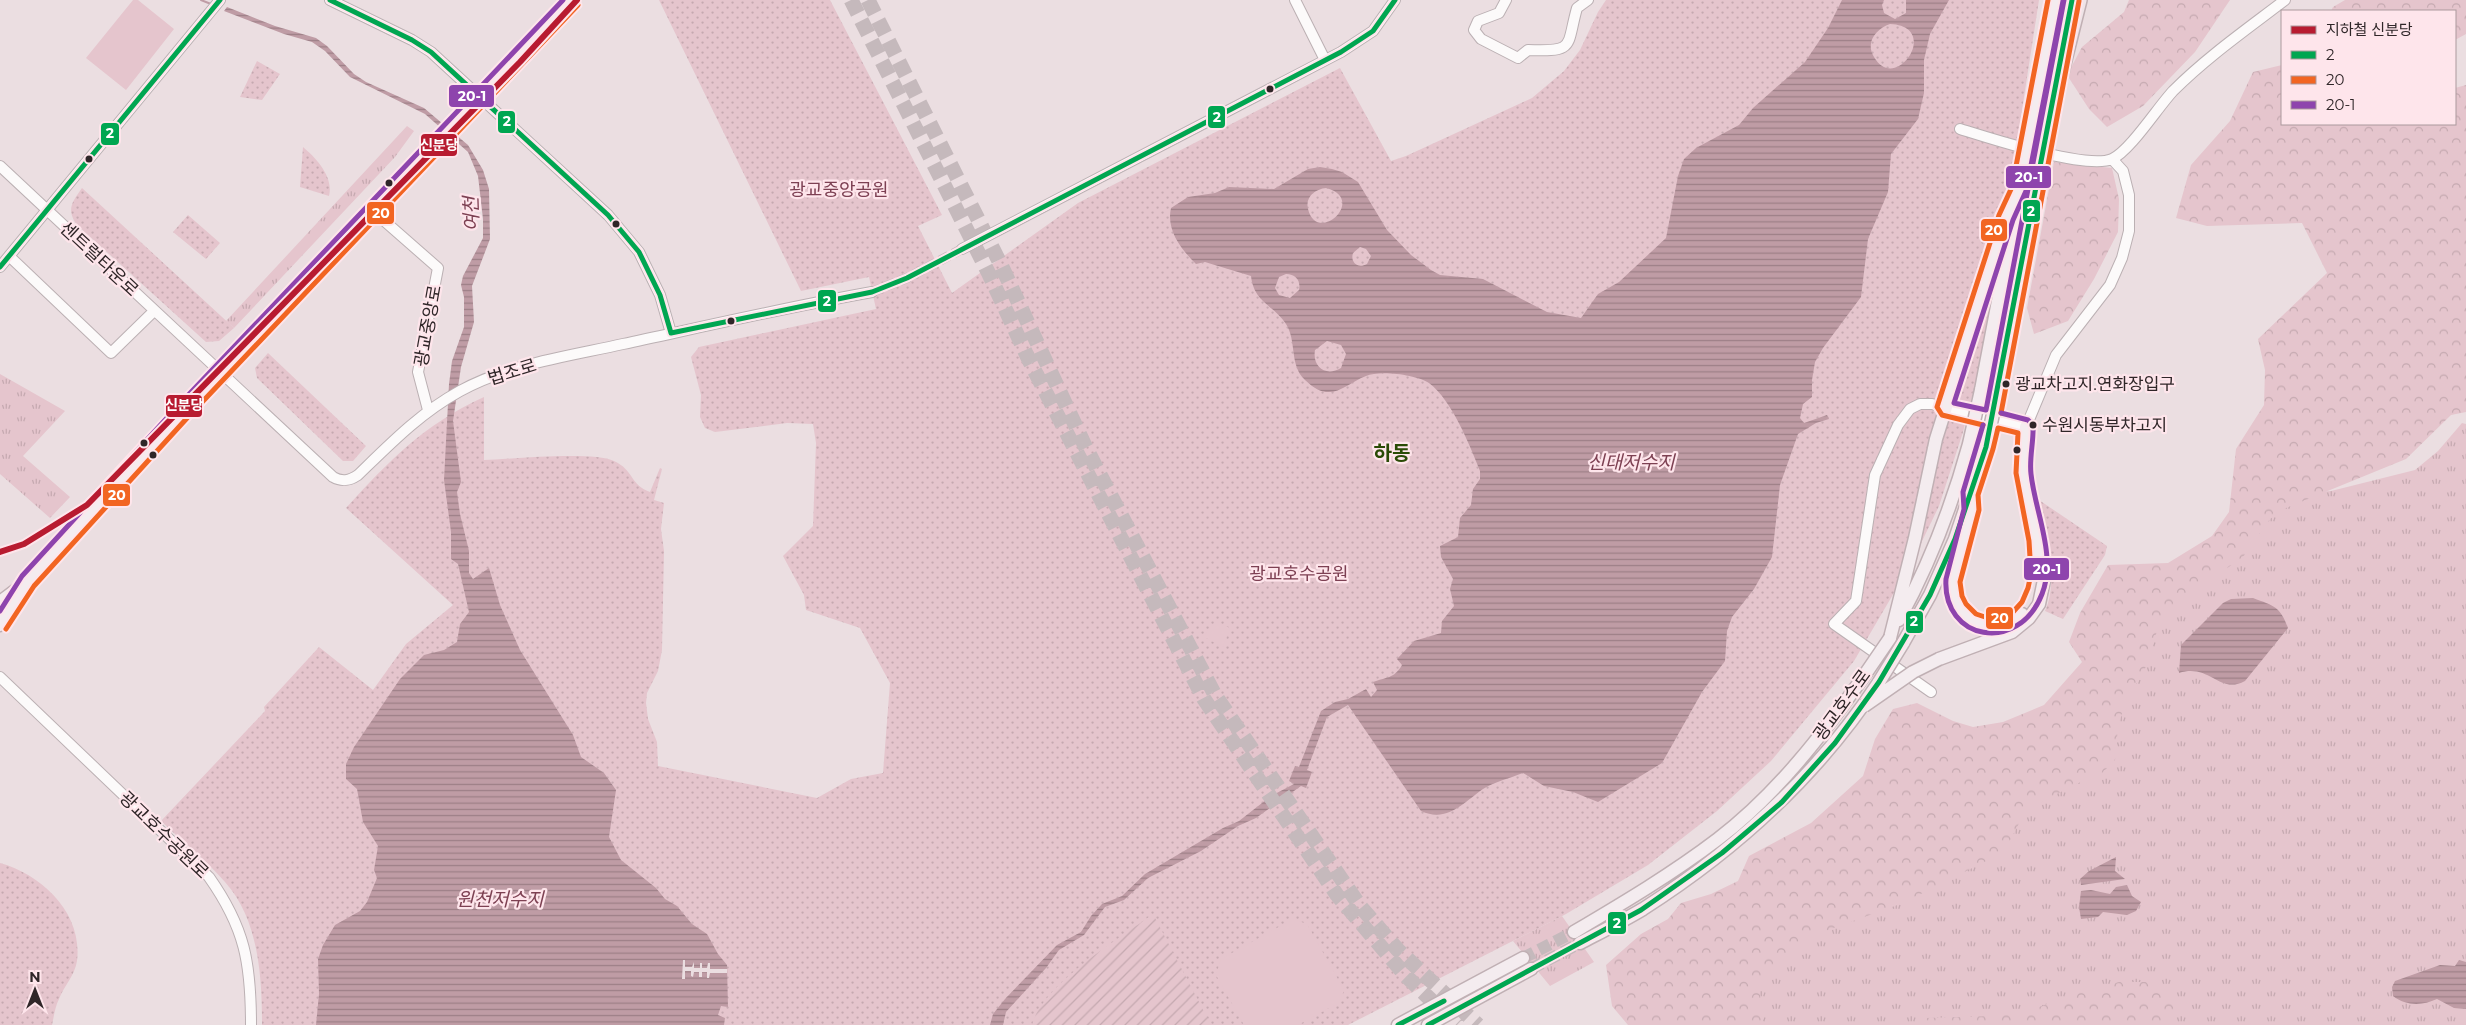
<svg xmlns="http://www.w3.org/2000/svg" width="2466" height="1025" viewBox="0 0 2466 1025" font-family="Montserrat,'Noto Sans KR',sans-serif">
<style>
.grass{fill:url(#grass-tufts)}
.forest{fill:url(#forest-crowns)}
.park{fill:url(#park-dots)}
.garden{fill:url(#garden-furrows)}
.pitch{fill:#e5c5cd}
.water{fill:url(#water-rules);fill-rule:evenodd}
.pier{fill:#ebdee1}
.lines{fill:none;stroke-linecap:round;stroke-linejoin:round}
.stream{stroke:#bf9ca5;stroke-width:2}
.minor-tunnel{stroke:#c5b9bc;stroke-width:10;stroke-dasharray:10 5;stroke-linecap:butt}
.major-tunnel{stroke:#c5b9bc;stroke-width:12;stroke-dasharray:12 6;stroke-linecap:butt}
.highway-tunnel{stroke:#c5b9bc;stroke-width:15;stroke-dasharray:15 8;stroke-linecap:butt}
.minor-casing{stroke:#bbb0b3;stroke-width:12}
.major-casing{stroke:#c0b0b4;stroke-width:15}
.highway-casing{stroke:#c0b0b4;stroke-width:18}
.minor{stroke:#fcfafa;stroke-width:10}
.major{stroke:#f4ecef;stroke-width:12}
.highway{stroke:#efe4e7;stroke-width:15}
.major-bridge-casing{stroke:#c0b0b4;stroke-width:15;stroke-linecap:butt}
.major-bridge{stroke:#f4ecef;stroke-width:12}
.bus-1-casing{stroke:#fee5eb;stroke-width:9}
.bus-2-casing{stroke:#fee5eb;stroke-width:9}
.bus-3-casing{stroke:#fee5eb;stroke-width:9}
.bus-1{stroke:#00a651;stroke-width:5}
.bus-2{stroke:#f26522;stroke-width:5}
.bus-3{stroke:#8e44ad;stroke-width:5}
.metro-1-casing{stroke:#fee5eb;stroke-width:10}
.metro-1{stroke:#b81b30;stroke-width:6}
.bus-dot{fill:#2f2628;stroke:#fee5eb;stroke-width:2}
.labels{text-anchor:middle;stroke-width:4.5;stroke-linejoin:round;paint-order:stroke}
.bus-label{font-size:17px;fill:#2f2628;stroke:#fee5eb;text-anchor:start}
.park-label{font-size:18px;fill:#7d4053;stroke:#fee5eb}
.street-label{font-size:18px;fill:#2f2628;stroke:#fee5eb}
.water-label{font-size:19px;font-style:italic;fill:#7d4052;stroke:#fee5eb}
.quarter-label{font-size:20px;font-weight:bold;fill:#2a4b06;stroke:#fee5eb}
.line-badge{stroke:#fee5eb;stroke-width:2}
.badge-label{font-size:14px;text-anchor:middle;font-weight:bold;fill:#fff}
</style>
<defs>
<pattern id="grass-tufts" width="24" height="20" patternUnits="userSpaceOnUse" patternTransform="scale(1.25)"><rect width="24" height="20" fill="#e5c5cd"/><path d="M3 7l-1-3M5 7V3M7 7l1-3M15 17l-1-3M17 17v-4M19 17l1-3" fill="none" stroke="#c5a9b0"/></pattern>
<pattern id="forest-crowns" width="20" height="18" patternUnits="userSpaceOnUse" patternTransform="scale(1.25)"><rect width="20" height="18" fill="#e5c5cd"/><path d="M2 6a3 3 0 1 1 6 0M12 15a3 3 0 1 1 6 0" fill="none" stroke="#c5a9b0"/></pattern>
<pattern id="park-dots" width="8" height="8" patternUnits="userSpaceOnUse" patternTransform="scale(1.25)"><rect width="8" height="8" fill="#e5c5cd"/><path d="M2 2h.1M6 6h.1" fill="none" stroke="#c5a9b0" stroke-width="1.8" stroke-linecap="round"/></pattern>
<pattern id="garden-furrows" width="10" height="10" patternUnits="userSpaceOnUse" patternTransform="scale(1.25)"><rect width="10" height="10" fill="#e5c5cd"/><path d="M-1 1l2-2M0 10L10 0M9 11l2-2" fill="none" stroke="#c5a9b0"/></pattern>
<pattern id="water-rules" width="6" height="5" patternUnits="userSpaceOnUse" patternTransform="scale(1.25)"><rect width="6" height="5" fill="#bf9ca5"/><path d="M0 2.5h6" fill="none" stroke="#9c7f86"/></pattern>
</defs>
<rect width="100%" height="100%" fill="#ebdee1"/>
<path class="grass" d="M407,126L414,131L395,157L234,328L226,321Z
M0,374L65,411L23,456L70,497L50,518L0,474Z
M2462,423L2466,424V1025H1737L1748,895L2009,736L2294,493L2331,491L2415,470L2438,451Z
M1562,916L1594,962L1550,986L1513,941Z"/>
<path class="forest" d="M2129,0H2230L2195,52L2143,106L2107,127L2089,109L2067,75L2082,47L2124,12Z
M2345,0H2466V34L2455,40V11H2331L2333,7Z
M2282,65V124H2455V88L2466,85V412L2451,415L2406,459L2286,508L2270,519L2243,557L2183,599L2158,628L2143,675L2127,696L2118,727L2115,760L2102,773L2074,785L2026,810L2004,852L1903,903L1817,934L1777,964L1759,981L1762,1017L1764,1025H1628L1612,1006L1606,965L1641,934L1668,919L1681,903L1711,894L1738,881L1749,856L1811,823L1863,776L1875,739L1893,709L1917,703L1953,721L1973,727L2003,722L2044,705L2082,662L2069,642L2080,613L2108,565L2168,563L2212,536L2229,512L2236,449L2264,405L2265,370L2258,339L2327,273L2302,223L2207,226L2176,218L2191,165L2230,121L2253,72Z
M2054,162L2112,168L2119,199L2118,232L2094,279L2068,321L2034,334L2027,308Z
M2119,982H2148L2169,996L2176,1010L2173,1025H1911L1925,1018L1989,1016L2039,1007L2075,993Z"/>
<path class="park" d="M659,0H830L942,215L918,226L952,293L1078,203L1340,68L1391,161L1406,156L1532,98L1564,71L1580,50L1598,12L1606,0H2039L1987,336L1963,432L1939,506L1912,562L1854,661L1771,761L1717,811L1648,865L1566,914L1348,1025H262C262,977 259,920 225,882C206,860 182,841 161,821L265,711L264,707L319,647L373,690L406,644L453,605L346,508C390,460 423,425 484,397V460C512,459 593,451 614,461C634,470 630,485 650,492L660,468L662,469L654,500L664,503L661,529L664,551L662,650L658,671L647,693L646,703L648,719L657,742L658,766L817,798L851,779L883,773L890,683L860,628L806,610L804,595L783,556L813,526L816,443L813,424L787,423L715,432L705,428L700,417L701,395L691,357L699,347L876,309L869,277L801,291Z
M257,61L280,74L262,100L240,97Z
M303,147C316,158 334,177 329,196L300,187Z
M82,188L234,328L219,341L206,342L77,225C66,210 72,202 82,188Z
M188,215L220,243L206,259L173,232Z
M268,353L366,446L353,461H343L257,378L255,368Z
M2036,498L2107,546L2105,555L2063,619L2045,611C2062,574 2037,535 2036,498Z
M0,863C43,875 83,914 77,961C75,975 64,986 59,999C55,1007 54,1016 52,1025H0Z"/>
<path class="garden" d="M1153,914L1211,1025H1032C1043,984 1119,939 1153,914Z"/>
<path class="pitch" d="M133,0H138L174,29L126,90L86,58Z
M1216,622L1230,628L1223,647L1204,637L1211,625L1215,627Z
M1293,919L1307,924L1344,990L1340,1002L1298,1025H1244L1216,975L1221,959Z"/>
<path class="water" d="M1842,0H1884L1882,5L1884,13L1895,19L1906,13V0H1949L1930,34L1924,60V93L1918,119L1891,154L1888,192L1868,239L1861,297L1823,348L1815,362L1812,380V397L1803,404L1800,418L1804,423L1827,415L1829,419L1816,423L1798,434L1780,485L1772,557L1754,589L1732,617L1727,631L1725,661L1702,692L1662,763L1598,802L1573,792L1544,786L1523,773C1510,778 1494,782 1483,789C1463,803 1447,823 1421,811L1348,705L1327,717L1307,770L1312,772L1306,788L1301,786L1256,818L1238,826L1201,851L1148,878L1124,900L1105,907L1084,935L1059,950L1046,968L1006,1012L1003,1025H990L993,1014L1005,999L1057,945L1081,932L1091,916L1102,904L1122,896L1145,874L1223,828L1239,821L1271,796L1294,784L1289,781L1295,766L1299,767L1321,711L1335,702L1348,699L1366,689L1371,697L1377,690L1373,682C1386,677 1394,679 1402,665L1397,659L1414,641L1441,633L1442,621L1454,606L1450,589L1453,579L1441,557L1440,546L1458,537L1460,518L1471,505L1473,489L1480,479V471C1470,446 1452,400 1429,383C1417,375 1380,370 1366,376C1343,385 1331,405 1305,380C1289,365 1297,341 1286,324C1274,305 1254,303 1251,276L1205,262L1196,264C1181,249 1166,230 1171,208L1188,197L1215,193L1229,187L1274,189L1308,169L1320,167L1332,169L1342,172L1358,182L1387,230L1411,255L1431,270L1440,275L1483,279L1547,312L1581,318L1598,294L1619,282L1666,238L1678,176L1684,159L1696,148L1739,125L1753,108L1805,62L1828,28ZM1890,24C1942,26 1896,95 1874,57C1865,42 1876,29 1890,24ZM1326,188C1368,199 1317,246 1308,209C1305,197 1315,189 1326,188ZM1360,247L1366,249L1371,256L1367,264C1358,269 1350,263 1353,253ZM1286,274C1296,274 1301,281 1299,290L1290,298L1279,295L1275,288L1279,277ZM1327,341L1341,345L1346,354L1341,368C1326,377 1312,367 1315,350Z
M227,7L275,26L316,38L327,46L354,74L366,82L424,108L468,145L483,170L489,189L490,239L472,286L474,322L461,367L453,421L461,482L457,492L460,514L469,551V573L473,579L489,568L500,605L520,650L573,735L581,757L604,773L616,790L609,837L621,860L656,888L665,899L677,906L692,924L707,934L718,954L727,965L728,1007L721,1006L718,1015L725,1018L724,1025H316L319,994L318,959L323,945L335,925L360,911L367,902L377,878L374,870L378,846L363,822L357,789L346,779V764L354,747L400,679L424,655L444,650L457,642L460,624L469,612L458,564L451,559V532L444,480L449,384L452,361L464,327V297L461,285L463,276L483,238V219L478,176L468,152L425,114L350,77L325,51L312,42L284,34L224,11Z
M2253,598C2274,606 2280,606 2288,628L2245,681C2219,695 2210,663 2179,673L2181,645L2223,603L2231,599Z
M2116,857L2115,871L2125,879L2081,885L2080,879L2089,871Z
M2127,885L2132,896L2141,902L2136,911L2127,915L2103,912L2098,917L2081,919L2079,907L2081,891L2091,890L2110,894L2116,887Z
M2459,960L2466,962V1009L2454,1008L2437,999C2422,1006 2406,1006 2393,996L2392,987L2395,981L2440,965L2455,966Z"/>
<path class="pier" d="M683,960H685V967H692L694,962V968H700V963H702V968H707L708,963H710V969H727V973H710L709,978H707V972H702V977H699V972H694L693,977L691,976V971H685V979H682Z"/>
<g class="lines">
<path class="stream" d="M201,0L211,4"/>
<path class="minor-tunnel" d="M872,292L907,278L962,249"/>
<path class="major-tunnel" d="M1523,958L1574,932
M1531,969L1580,943"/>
<path class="highway-tunnel" d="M851,0L989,274L1029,360L1204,699L1337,895L1406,976L1457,1025
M868,0L1002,267L1085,446L1215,695L1360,906L1398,950L1478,1025"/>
<defs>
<path id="minor" d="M330,0L412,40L431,52L608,215L639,252L660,295L671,333
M1295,0L1325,60
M1506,0L1499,13L1478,21L1474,30L1481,39L1518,58L1528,50C1576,52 1566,47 1577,8L1588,0
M1960,129C1989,138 2086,170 2112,159C2130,151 2158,107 2173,91C2207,57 2247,29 2285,0
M0,166L333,477C342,482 349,481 358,475C390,444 420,413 460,391C509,364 569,356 623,344C706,326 788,307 872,292
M373,211L438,268L418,372L428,410
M962,249L1341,52L1373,31L1395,0
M9,256L111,353L154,311
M0,267L220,0
M0,677L209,877C245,928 251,963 251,1025
M1931,692L1834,624L1856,601L1875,475L1898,425L1910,409L1920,404H1932L1984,419L2026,427L2056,355L2110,285L2122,258L2129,231V195L2123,171L2112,159"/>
<path id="major" d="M2033,116L2056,0
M1981,390L2024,165
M1997,395L2039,169
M1970,494L1972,509L1953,581C1952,618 1994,643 2022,614
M0,602L28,581L183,412L465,112L573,0
M1899,620C1930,563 1952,506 1969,444
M0,625L24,588
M1890,638L1915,538L1936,439L2006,217L2019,189
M1903,643L1930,595L1955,539L1986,447
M1939,659L2012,632L2029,618L2039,604L2044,580L2023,473L2026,427
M1574,932C1623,903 1672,874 1718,839C1777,794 1823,734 1866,673
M1580,943C1601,932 1623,921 1643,909C1737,849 1818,775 1879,682
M1398,1025L1523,958
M1428,1025L1531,969"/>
<path id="highway" d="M2052,108L2079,0"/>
</defs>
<use href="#minor" class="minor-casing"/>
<use href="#major" class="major-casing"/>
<use href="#highway" class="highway-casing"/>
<use href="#minor" class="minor"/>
<use href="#major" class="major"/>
<use href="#highway" class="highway"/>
<defs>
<path id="major-bridge" d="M2024,165L2033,116
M2039,169L2049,119
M1969,444L1981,390
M1986,447L1997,395
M1866,673L1890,638
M1879,682L1903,643
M1864,706L1913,672L1939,659"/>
</defs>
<use href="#major-bridge" class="major-bridge-casing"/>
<use href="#major-bridge" class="major-bridge"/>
<defs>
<path id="bus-1" d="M330,0L412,40L431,52L608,215L639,252L660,295L671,333L872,292L907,278L1341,52L1373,31L1395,0
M0,267L220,0
M1398,1025L1444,1001
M1428,1025L1641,910L1722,853L1782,802L1835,743L1879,682L1930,595L1955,539L1986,447L2072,0"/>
<path id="bus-2" d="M2001,413L2079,1
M1983,425L1942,415L1937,407L1999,215L2012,187L2048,0
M1998,428L2018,433L2016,473L2029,541L2031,574L2028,588L2022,602L2013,612L2000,618L1985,617L1976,614L1966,604L1962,596L1960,582L1979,510L1978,495L1993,449Z
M6,629L34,586L188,417L578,5"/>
<path id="bus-3" d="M2063,1L2026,191L2013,220L1954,403L1986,410L2064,0
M1983,425L1963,492L1964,509L1946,579C1942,640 2018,655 2042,594C2057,556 2035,512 2031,474C2029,458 2034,441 2033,425L2028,420L2001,413
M0,611L22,576L177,407L563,0"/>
</defs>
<use href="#bus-1" class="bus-1-casing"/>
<use href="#bus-2" class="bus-2-casing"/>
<use href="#bus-3" class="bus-3-casing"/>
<use href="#bus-1" class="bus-1"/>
<use href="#bus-2" class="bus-2"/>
<use href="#bus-3" class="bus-3"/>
<defs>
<path id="metro-1" d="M0,552L24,544L87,505L520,62L577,0"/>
</defs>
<use href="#metro-1" class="metro-1-casing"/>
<use href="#metro-1" class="metro-1"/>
</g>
<g class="bus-dot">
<circle cx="1270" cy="89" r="4.5"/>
<circle cx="89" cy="159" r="4.5"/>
<circle cx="389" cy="183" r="4.5"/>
<circle cx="616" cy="224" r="4.5"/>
<circle cx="731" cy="321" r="4.5"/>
<circle cx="2006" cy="384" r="4.5"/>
<circle cx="2033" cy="425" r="4.5"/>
<circle cx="144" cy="443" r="4.5"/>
<circle cx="2017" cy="450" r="4.5"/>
<circle cx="153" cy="455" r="4.5"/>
</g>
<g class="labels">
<g class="bus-label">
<text x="2015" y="390">광교차고지.연화장입구</text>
<text x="2042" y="431">수원시동부차고지</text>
</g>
<g class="park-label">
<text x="839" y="196">광교중앙공원</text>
<text x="1299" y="580">광교호수공원</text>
</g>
<g class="street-label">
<text transform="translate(99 259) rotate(43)" y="6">센트럴타운로</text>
<text transform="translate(428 326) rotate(-80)" y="6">광교중앙로</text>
<text transform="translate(512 372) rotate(-17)" y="6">법조로</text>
<text transform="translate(1842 705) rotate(-54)" y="6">광교호수로</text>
<text transform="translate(164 835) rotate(44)" y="6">광교호수공원로</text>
</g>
<g class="water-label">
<text transform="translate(471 214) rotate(-92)" y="7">여천</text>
<text x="1631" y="469">신대저수지</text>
<text x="500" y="906">원천저수지</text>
</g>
<g class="quarter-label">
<text x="1392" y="460">하동</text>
</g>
</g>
<g class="line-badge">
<rect x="448" y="84" width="47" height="24" rx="5" fill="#8e44ad"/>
<rect x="1207" y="105" width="19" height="24" rx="5" fill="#00a651"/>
<rect x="497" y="110" width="19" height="24" rx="5" fill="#00a651"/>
<rect x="100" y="122" width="20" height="24" rx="5" fill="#00a651"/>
<rect x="420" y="133" width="38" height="24" rx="5" fill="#b81b30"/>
<rect x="2005" y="165" width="47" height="24" rx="5" fill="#8e44ad"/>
<rect x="2022" y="199" width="19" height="24" rx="5" fill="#00a651"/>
<rect x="366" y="201" width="29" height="24" rx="5" fill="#f26522"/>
<rect x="1980" y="218" width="28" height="24" rx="5" fill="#f26522"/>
<rect x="817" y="289" width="20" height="24" rx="5" fill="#00a651"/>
<rect x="165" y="394" width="38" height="24" rx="5" fill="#b81b30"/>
<rect x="102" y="483" width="29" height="24" rx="5" fill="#f26522"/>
<rect x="2023" y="557" width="47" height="24" rx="5" fill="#8e44ad"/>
<rect x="1985" y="606" width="29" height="24" rx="5" fill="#f26522"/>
<rect x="1905" y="610" width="19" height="24" rx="5" fill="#00a651"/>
<rect x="1607" y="911" width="20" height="24" rx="5" fill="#00a651"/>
</g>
<g class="badge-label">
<text x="472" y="101">20-1</text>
<text x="1217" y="122">2</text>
<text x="507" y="126">2</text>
<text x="110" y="138">2</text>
<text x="439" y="150">신분당</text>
<text x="2029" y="182">20-1</text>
<text x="2031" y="216">2</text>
<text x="381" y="218">20</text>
<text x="1994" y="235">20</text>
<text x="827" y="306">2</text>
<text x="184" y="410">신분당</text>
<text x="117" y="500">20</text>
<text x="2047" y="574">20-1</text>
<text x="2000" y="623">20</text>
<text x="1914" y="626">2</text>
<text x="1617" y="928">2</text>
</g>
<rect x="2281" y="10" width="175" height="115" fill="#fee5eb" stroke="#ab999d"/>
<rect x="2291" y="26" width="25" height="8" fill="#b81b30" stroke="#ab999d"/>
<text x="2326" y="35" font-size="15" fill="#2f2628">지하철 신분당</text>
<rect x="2291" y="51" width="25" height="8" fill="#00a651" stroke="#ab999d"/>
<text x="2326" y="60" font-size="15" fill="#2f2628">2</text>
<rect x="2291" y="76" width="25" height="8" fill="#f26522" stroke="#ab999d"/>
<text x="2326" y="85" font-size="15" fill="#2f2628">20</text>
<rect x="2291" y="101" width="25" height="8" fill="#8e44ad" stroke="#ab999d"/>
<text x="2326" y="110" font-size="15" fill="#2f2628">20-1</text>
<g transform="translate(35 990)" stroke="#fee5eb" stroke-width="4" paint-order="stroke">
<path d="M0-4L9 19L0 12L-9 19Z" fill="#2f2628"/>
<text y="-8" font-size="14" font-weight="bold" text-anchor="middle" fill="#2f2628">N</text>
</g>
</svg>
